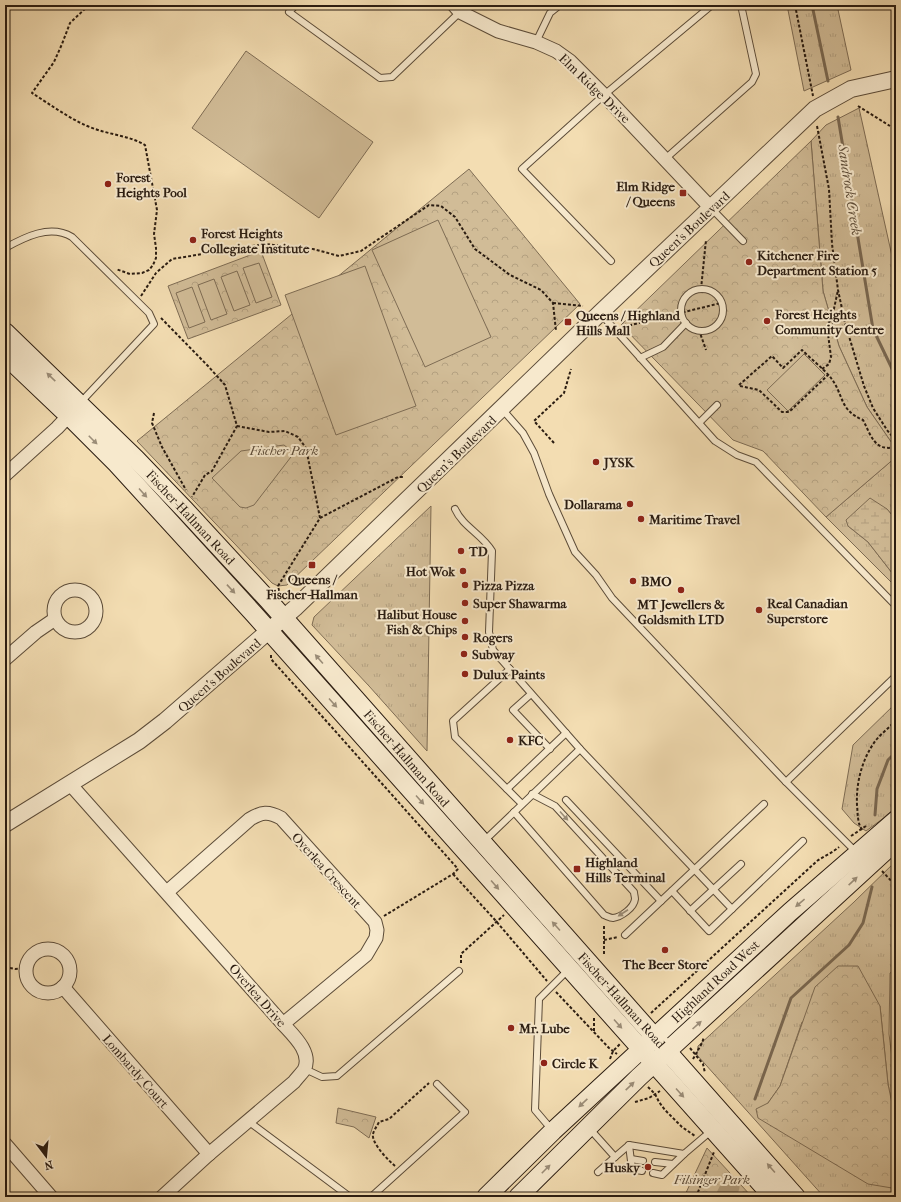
<svg xmlns="http://www.w3.org/2000/svg" width="901" height="1202" font-family="'IM FELL French Canon',serif">
<style>
.grass{fill:url(#grass-tufts);stroke:#7e6c54}
.forest{fill:url(#forest-crowns);stroke:#7e6c54}
.wetland{fill:url(#wetland-marsh);stroke:#7e6c54}
.pitch{fill:#d1bc97;stroke:#7e6c54}
.lines{fill:none;stroke-linecap:round;stroke-linejoin:round}
.stream{stroke:#7a6851;stroke-width:3}
.river{stroke:#af9b7b;stroke-width:19}
.service-casing{stroke:#5c4c39;stroke-width:8}
.minor-casing{stroke:#5c4c39;stroke-width:15}
.tertiary-casing{stroke:#5c4c39;stroke-width:18}
.secondary-casing{stroke:#2a1c11;stroke-width:20}
.path{stroke:#2a1c11;stroke-width:2;stroke-dasharray:3 2;stroke-linecap:butt}
.service{stroke:#f7e9cd;stroke-width:6}
.minor{stroke:#f7e9cd;stroke-width:13}
.tertiary{stroke:#f7e9cd;stroke-width:16}
.secondary{stroke:#f7e9cd;stroke-width:18}
.oneway{fill:#9b8d78}
.poi-dot{fill:#8f2418;stroke:#f7e9cd;stroke-width:1.5}
.labels{text-anchor:middle;stroke-width:4;stroke-linejoin:round;paint-order:stroke}
.street-label{font-size:13px;fill:#2a1c11;stroke:#f7e9cd}
.poi-label{font-size:13px;font-weight:bold;fill:#2a1c11;stroke:#f7e9cd;text-anchor:start}
.park-label{font-size:13px;font-style:italic;fill:#5c4c39;stroke:#f7e9cd}
.water-label{font-size:14px;font-style:italic;fill:#5f4f3b;stroke:#f7e9cd}
</style>
<defs>
<pattern id="grass-tufts" width="24" height="20" patternUnits="userSpaceOnUse"><rect width="24" height="20" fill="#d1bc97"/><path d="M3 7l-1-3M5 7V3M7 7l1-3M15 17l-1-3M17 17v-4M19 17l1-3" fill="none" stroke="#b4a181"/></pattern>
<pattern id="forest-crowns" width="20" height="18" patternUnits="userSpaceOnUse"><rect width="20" height="18" fill="#d1bc97"/><path d="M2 6a3 3 0 1 1 6 0M12 15a3 3 0 1 1 6 0" fill="none" stroke="#b4a181"/></pattern>
<pattern id="wetland-marsh" width="20" height="14" patternUnits="userSpaceOnUse"><rect width="20" height="14" fill="#d1bc97"/><path d="M1 5h8M5 5V1M11 12h8M15 12V8" fill="none" stroke="#b4a181"/></pattern>
</defs>
<rect width="100%" height="100%" fill="#f3ddb2"/>
<filter id="stains"><feTurbulence type="fractalNoise" baseFrequency=".005" numOctaves="4"/><feColorMatrix values="0 0 0 0 .2 0 0 0 0 .09 0 0 0 0 .02 0 0 0 .5 -.17"/></filter>
<radialGradient id="worn" r=".72"><stop offset=".6" stop-color="#630" stop-opacity="0"/><stop offset="1" stop-color="#630" stop-opacity=".3"/></radialGradient>
<g class="grass">
<polygon points="787,5 837,5 851,70 804,91"/>
<polygon points="859,108 896,274 896,449 867,407 839,346 823,291 811,141 826,125"/>
<polygon points="896,457 896,520 887,509 848,526 868,542 896,578 896,587 826,517"/>
<polygon points="431,506 427,751 369,686 312,625 314,617"/>
<polygon points="896,703 896,807 881,820 866,831 854,823 842,809 853,745"/>
<polygon points="896,861 896,866 892,870 896,875 896,970 890,973 889,1034 896,1090 896,1123 888,1084 880,1006 802,1022 780,1086 768,1103 891,1188 896,1178 896,1191 889,1197 824,1197 697,1055 698,1046 854,902"/>
</g>
<g class="forest">
<polygon points="811,141 823,291 839,346 867,407 896,449 896,457 826,517 763,451 733,440 621,325"/>
<polygon points="469,169 580,304 287,585 278,586 272,583 137,441"/>
<polygon points="261,251 281,305 188,339 168,286"/>
<polygon points="838,966 858,966 880,1006 888,1084 896,1123 896,1178 892,1188 868,1184 758,1118 756,1109 768,1103 780,1086 815,987"/>
<polygon points="338,1108 376,1117 369,1138 354,1127 336,1123"/>
<polygon points="707,1148 752,1197 684,1197"/>
</g>
<polygon class="wetland" points="870,498 887,509 896,520 896,578 868,542 848,526 846,520"/>
<g class="pitch">
<polygon points="246,51 373,142 319,218 192,128"/>
<polygon points="438,220 491,337 425,367 372,250"/>
<polygon points="259,263 272,297 256,303 243,268"/>
<polygon points="365,266 416,406 336,435 285,295"/>
<polygon points="237,271 250,305 234,311 221,277"/>
<polygon points="214,279 227,314 211,320 198,285"/>
<polygon points="192,287 205,322 189,328 176,293"/>
<polygon points="804,354 825,375 788,411 767,390"/>
<polygon points="284,445 294,453 254,505 246,508 240,507 212,478 241,451"/>
</g>
<g class="lines">
<g class="stream">
<polyline points="812,5 828,81"/>
<polyline points="838,117 873,329 896,377"/>
<polyline points="875,815 877,789 888,760 896,752"/>
<polyline points="755,1099 791,998 849,945 863,923 872,887"/>
</g>
<polyline class="river" points="725,1197 730,1187"/>
<g class="service-casing">
<g id="service">
<polyline points="296,5 289,12 380,78 392,77 460,12"/>
<polyline points="536,42 550,13 560,5"/>
<polyline points="665,159 752,82 756,74 741,5"/>
<polyline points="711,208 743,241"/>
<path d="M 5,248 C 25,237 50,224 72,237 L 149,313 L 154,324 L 80,403"/>
<polyline points="611,261 522,169 604,95 712,5"/>
<circle cx="702" cy="310" r="21"/>
<polyline points="600,313 715,441 737,455 756,462 896,606"/>
<polyline points="640,358 663,347 686,323"/>
<polyline points="502,409 523,433 534,453 549,494 575,552 596,575 612,598 786,782 856,852"/>
<polyline points="699,423 717,405"/>
<path d="M 455,509 C 463,527 482,534 492,551 L 489,632 L 493,650 L 580,749 L 732,909"/>
<polyline points="510,669 453,721 455,737 522,804"/>
<polyline points="531,694 513,710 550,749"/>
<polyline points="786,782 896,676"/>
<polyline points="507,789 566,733"/>
<polyline points="566,800 661,901"/>
<path d="M 514,812 L 604,915 C 607,916 610,918 613,918 C 621,917 634,908 635,899 C 635,897 634,894 634,892 L 555,806 L 532,794"/>
<polyline points="483,842 580,749"/>
<polyline points="672,891 709,931 803,841"/>
<polyline points="690,911 741,864"/>
<polyline points="625,935 764,804"/>
<polyline points="305,1069 322,1077 337,1076 459,971"/>
<polyline points="248,1121 350,1197"/>
<polyline points="589,1128 615,1157 629,1145 684,1154 711,1131"/>
<polyline points="552,1130 535,1110 539,999 568,970"/>
<polyline points="629,1145 632,1169 642,1171"/>
<polyline points="631,1159 643,1161"/>
<polyline points="655,1162 673,1164"/>
<polyline points="598,1172 615,1157"/>
<polyline points="653,1173 662,1175 684,1154"/>
<polyline points="371,1197 465,1112 437,1084"/>
</g>
</g>
<g class="minor-casing">
<g id="minor">
<polyline points="454,5 460,12 498,31 536,42 556,51 570,61 604,95 711,208"/>
<polyline points="5,475 57,428 75,409"/>
<circle cx="75" cy="611" r="21"/>
<polyline points="5,659 36,632 55,619"/>
<path d="M 70,784 L 283,1024 C 293,1035 313,1053 304,1070 C 301,1074 297,1078 294,1082 L 209,1154 L 162,1197"/>
<path d="M 167,892 L 250,819 C 262,812 268,811 281,818 L 375,922 L 377,930 L 376,938 L 366,955 L 283,1024"/>
<circle cx="48" cy="971" r="22"/>
<polyline points="63,987 209,1154"/>
<polyline points="5,1144 51,1197"/>
</g>
</g>
<g class="tertiary-casing">
<polyline id="tertiary" points="5,824 139,741 165,721 295,608 600,313 815,109 851,89 896,79"/>
</g>
<g class="secondary-casing">
<g id="secondary">
<polyline points="5,332 136,459 185,510 268,600 796,1197"/>
<polyline points="5,355 69,416 117,464 254,614 773,1197"/>
<polyline points="486,1197 553,1131 790,912 896,820"/>
<polyline points="518,1197 639,1077 896,841"/>
</g>
</g>
<g class="path">
<path d="M 89,5 L 70,23 L 62,44 L 54,62 L 32,93 C 51,105 74,122 95,129 C 112,135 130,136 145,145 L 157,210 L 154,234 L 156,248 L 156,258 L 153,265 L 149,270 L 142,273 L 130,274 L 116,269"/>
<polyline points="795,5 813,96"/>
<polyline points="858,106 890,126"/>
<polyline points="817,126 829,189 832,244 838,290 845,323 864,386 873,408 887,430 896,441"/>
<polyline points="701,289 706,240"/>
<polyline points="141,296 156,273 172,259 264,244 313,249 339,256 361,251 429,205 441,206 455,217 475,249 510,275 541,290 553,303 556,331"/>
<polyline points="553,303 583,306"/>
<polyline points="161,318 208,366 225,385 237,426 212,471 205,475 192,497"/>
<polyline points="621,321 627,326 721,303"/>
<polyline points="699,330 706,350"/>
<polyline points="822,369 829,364 831,357 828,334 828,324 832,318 838,290"/>
<path d="M 739,385 L 772,356 L 783,368 L 802,350 C 810,358 825,370 831,378 C 844,395 839,410 863,420 C 871,435 874,452 896,447"/>
<polyline points="740,386 759,390 782,412 789,412 828,375"/>
<polyline points="154,413 152,423 162,447 186,490"/>
<polyline points="237,426 269,432 285,431 298,437 306,448 320,518"/>
<polyline points="554,443 534,421 564,393 571,369"/>
<polyline points="279,591 278,586 320,518 398,477 403,477"/>
<polyline points="271,655 271,659 458,869"/>
<path d="M 862,830 C 857,822 858,814 857,805 C 856,782 862,759 876,740 C 882,733 890,727 896,720"/>
<polyline points="851,836 866,826"/>
<polyline points="882,871 896,886"/>
<polyline points="453,874 496,921 547,981"/>
<polyline points="384,916 453,874 459,868"/>
<polyline points="604,940 618,937"/>
<polyline points="604,954 604,924"/>
<polyline points="461,963 461,954 504,915"/>
<polyline points="5,967 15,969 26,968"/>
<polyline points="556,992 609,1048 617,1054"/>
<path d="M 651,1013 L 817,861 C 824,856 832,853 839,847"/>
<polyline points="594,1031 594,1017"/>
<polyline points="690,1048 703,1064 705,1073"/>
<polyline points="610,1059 613,1051 620,1044"/>
<polyline points="693,1059 702,1043 704,1037"/>
<polyline points="648,1087 655,1094 659,1102 665,1110 682,1127 695,1136"/>
<polyline points="635,1102 649,1098 660,1091"/>
<path d="M 395,1166 C 389,1161 371,1143 373,1134 C 374,1130 377,1126 379,1122 L 389,1119 L 429,1083"/>
<polyline points="653,1196 654,1197"/>
<polyline points="696,1197 714,1152"/>
</g>
<use href="#service" class="service"/>
<use href="#minor" class="minor"/>
<use href="#tertiary" class="tertiary"/>
<use href="#secondary" class="secondary"/>
</g>
<defs><path id="oneway-solid" d="M-6-.8H1V-3.2L6.5 0L1 3.2V.8H-6Z"/></defs>
<g class="oneway">
<use href="#oneway-solid" transform="translate(51 377) rotate(-136)"/>
<use href="#oneway-solid" transform="translate(93 440) rotate(45)"/>
<use href="#oneway-solid" transform="translate(143 493) rotate(48)"/>
<use href="#oneway-solid" transform="translate(231 589) rotate(47)"/>
<use href="#oneway-solid" transform="translate(319 659) rotate(-131)"/>
<use href="#oneway-solid" transform="translate(333 703) rotate(48)"/>
<use href="#oneway-solid" transform="translate(420 800) rotate(48)"/>
<use href="#oneway-solid" transform="translate(564 816) rotate(48)"/>
<use href="#oneway-solid" transform="translate(853 881) rotate(-43)"/>
<use href="#oneway-solid" transform="translate(495 885) rotate(49)"/>
<use href="#oneway-solid" transform="translate(800 903) rotate(140)"/>
<use href="#oneway-solid" transform="translate(623 913) rotate(147)"/>
<use href="#oneway-solid" transform="translate(556 926) rotate(-132)"/>
<use href="#oneway-solid" transform="translate(618 1024) rotate(48)"/>
<use href="#oneway-solid" transform="translate(697 1025) rotate(-42)"/>
<use href="#oneway-solid" transform="translate(630 1086) rotate(-44)"/>
<use href="#oneway-solid" transform="translate(680 1093) rotate(48)"/>
<use href="#oneway-solid" transform="translate(583 1103) rotate(137)"/>
<use href="#oneway-solid" transform="translate(771 1168) rotate(-131)"/>
<use href="#oneway-solid" transform="translate(546 1169) rotate(-45)"/>
</g>
<g class="poi-dot">
<circle cx="108" cy="184" r="4"/>
<rect x="679" y="189" width="8" height="8" rx="2"/>
<circle cx="193" cy="240" r="4"/>
<circle cx="749" cy="262" r="4"/>
<circle cx="767" cy="321" r="4"/>
<rect x="564" y="318" width="8" height="8" rx="2"/>
<circle cx="596" cy="462" r="4"/>
<circle cx="630" cy="504" r="4"/>
<circle cx="641" cy="519" r="4"/>
<circle cx="461" cy="551" r="4"/>
<rect x="308" y="561" width="8" height="8" rx="2"/>
<circle cx="463" cy="571" r="4"/>
<circle cx="633" cy="581" r="4"/>
<circle cx="465" cy="585" r="4"/>
<circle cx="681" cy="590" r="4"/>
<circle cx="465" cy="603" r="4"/>
<circle cx="759" cy="610" r="4"/>
<circle cx="465" cy="621" r="4"/>
<circle cx="465" cy="637" r="4"/>
<circle cx="464" cy="654" r="4"/>
<circle cx="465" cy="674" r="4"/>
<circle cx="510" cy="740" r="4"/>
<rect x="573" y="865" width="8" height="8" rx="2"/>
<circle cx="665" cy="950" r="4"/>
<circle cx="511" cy="1028" r="4"/>
<circle cx="544" cy="1063" r="4"/>
<circle cx="648" cy="1167" r="4"/>
</g>
<g class="labels">
<g class="street-label">
<text transform="translate(595 88) rotate(44)" y="5">Elm Ridge Drive</text>
<text transform="translate(689 229) rotate(-43)" y="5">Queen's Boulevard</text>
<text transform="translate(456 454) rotate(-44)" y="5">Queen's Boulevard</text>
<text transform="translate(191 517) rotate(47)" y="5">Fischer-Hallman Road</text>
<text transform="translate(219 675) rotate(-41)" y="5">Queen's Boulevard</text>
<text transform="translate(407 758) rotate(49)" y="5">Fischer-Hallman Road</text>
<text transform="translate(327 870) rotate(48)" y="5">Overlea Crescent</text>
<text transform="translate(715 981) rotate(-43)" y="5">Highland Road West</text>
<text transform="translate(258 995) rotate(49)" y="5">Overlea Drive</text>
<text transform="translate(622 1000) rotate(48)" y="5">Fischer-Hallman Road</text>
<text transform="translate(136 1071) rotate(49)" y="5">Lombardy Court</text>
</g>
<g class="poi-label">
<text x="116" y="182">Forest<tspan x="116" dy="15">Heights Pool</tspan></text>
<text x="675" y="191" text-anchor="end">Elm Ridge<tspan x="675" dy="15">/ Queens</tspan></text>
<text x="201" y="238">Forest Heights<tspan x="201" dy="15">Collegiate Institute</tspan></text>
<text x="757" y="260">Kitchener Fire<tspan x="757" dy="15">Department Station 5</tspan></text>
<text x="775" y="319">Forest Heights<tspan x="775" dy="15">Community Centre</tspan></text>
<text x="576" y="320">Queens / Highland<tspan x="576" dy="15">Hills Mall</tspan></text>
<text x="604" y="467">JYSK</text>
<text x="622" y="509" text-anchor="end">Dollarama</text>
<text x="649" y="524">Maritime Travel</text>
<text x="469" y="556">TD</text>
<text x="455" y="576" text-anchor="end">Hot Wok</text>
<text x="312" y="584" text-anchor="middle">Queens /<tspan x="312" dy="15">Fischer-Hallman</tspan></text>
<text x="641" y="586">BMO</text>
<text x="473" y="590">Pizza Pizza</text>
<text x="473" y="608">Super Shawarma</text>
<text x="767" y="608">Real Canadian<tspan x="767" dy="15">Superstore</tspan></text>
<text x="681" y="609" text-anchor="middle">MT Jewellers &amp;<tspan x="681" dy="15">Goldsmith LTD</tspan></text>
<text x="457" y="619" text-anchor="end">Halibut House<tspan x="457" dy="15">Fish &amp; Chips</tspan></text>
<text x="473" y="642">Rogers</text>
<text x="472" y="659">Subway</text>
<text x="473" y="679">Dulux Paints</text>
<text x="518" y="745">KFC</text>
<text x="585" y="867">Highland<tspan x="585" dy="15">Hills Terminal</tspan></text>
<text x="665" y="969" text-anchor="middle">The Beer Store</text>
<text x="519" y="1033">Mr. Lube</text>
<text x="552" y="1068">Circle K</text>
<text x="640" y="1172" text-anchor="end">Husky</text>
</g>
<g class="park-label">
<text x="284" y="455">Fischer Park</text>
<text x="712" y="1184">Filsinger Park</text>
</g>
<g class="water-label">
<text transform="translate(850 190) rotate(81)" y="5">Sandrock Creek</text>
</g>
</g>
<rect width="901" height="1202" fill="none" stroke="#f3ddb2" stroke-width="20"/>
<rect x="6" y="6" width="889" height="1190" fill="none" stroke="#2a1c11" stroke-width="2"/>
<rect x="10" y="10" width="881" height="1182" fill="none" stroke="#2a1c11"/>
<g transform="translate(46 1156) rotate(164)" stroke="#f7e9cd" stroke-width="3" paint-order="stroke">
<path d="M0-3L7 15L0 10L-7 15Z" fill="#2a1c11"/>
<text y="-6" font-size="11" font-weight="bold" text-anchor="middle" fill="#2a1c11">N</text>
</g>
<rect width="100%" height="100%" filter="url(#stains)"/>
<rect width="100%" height="100%" fill="url(#worn)"/>
</svg>
